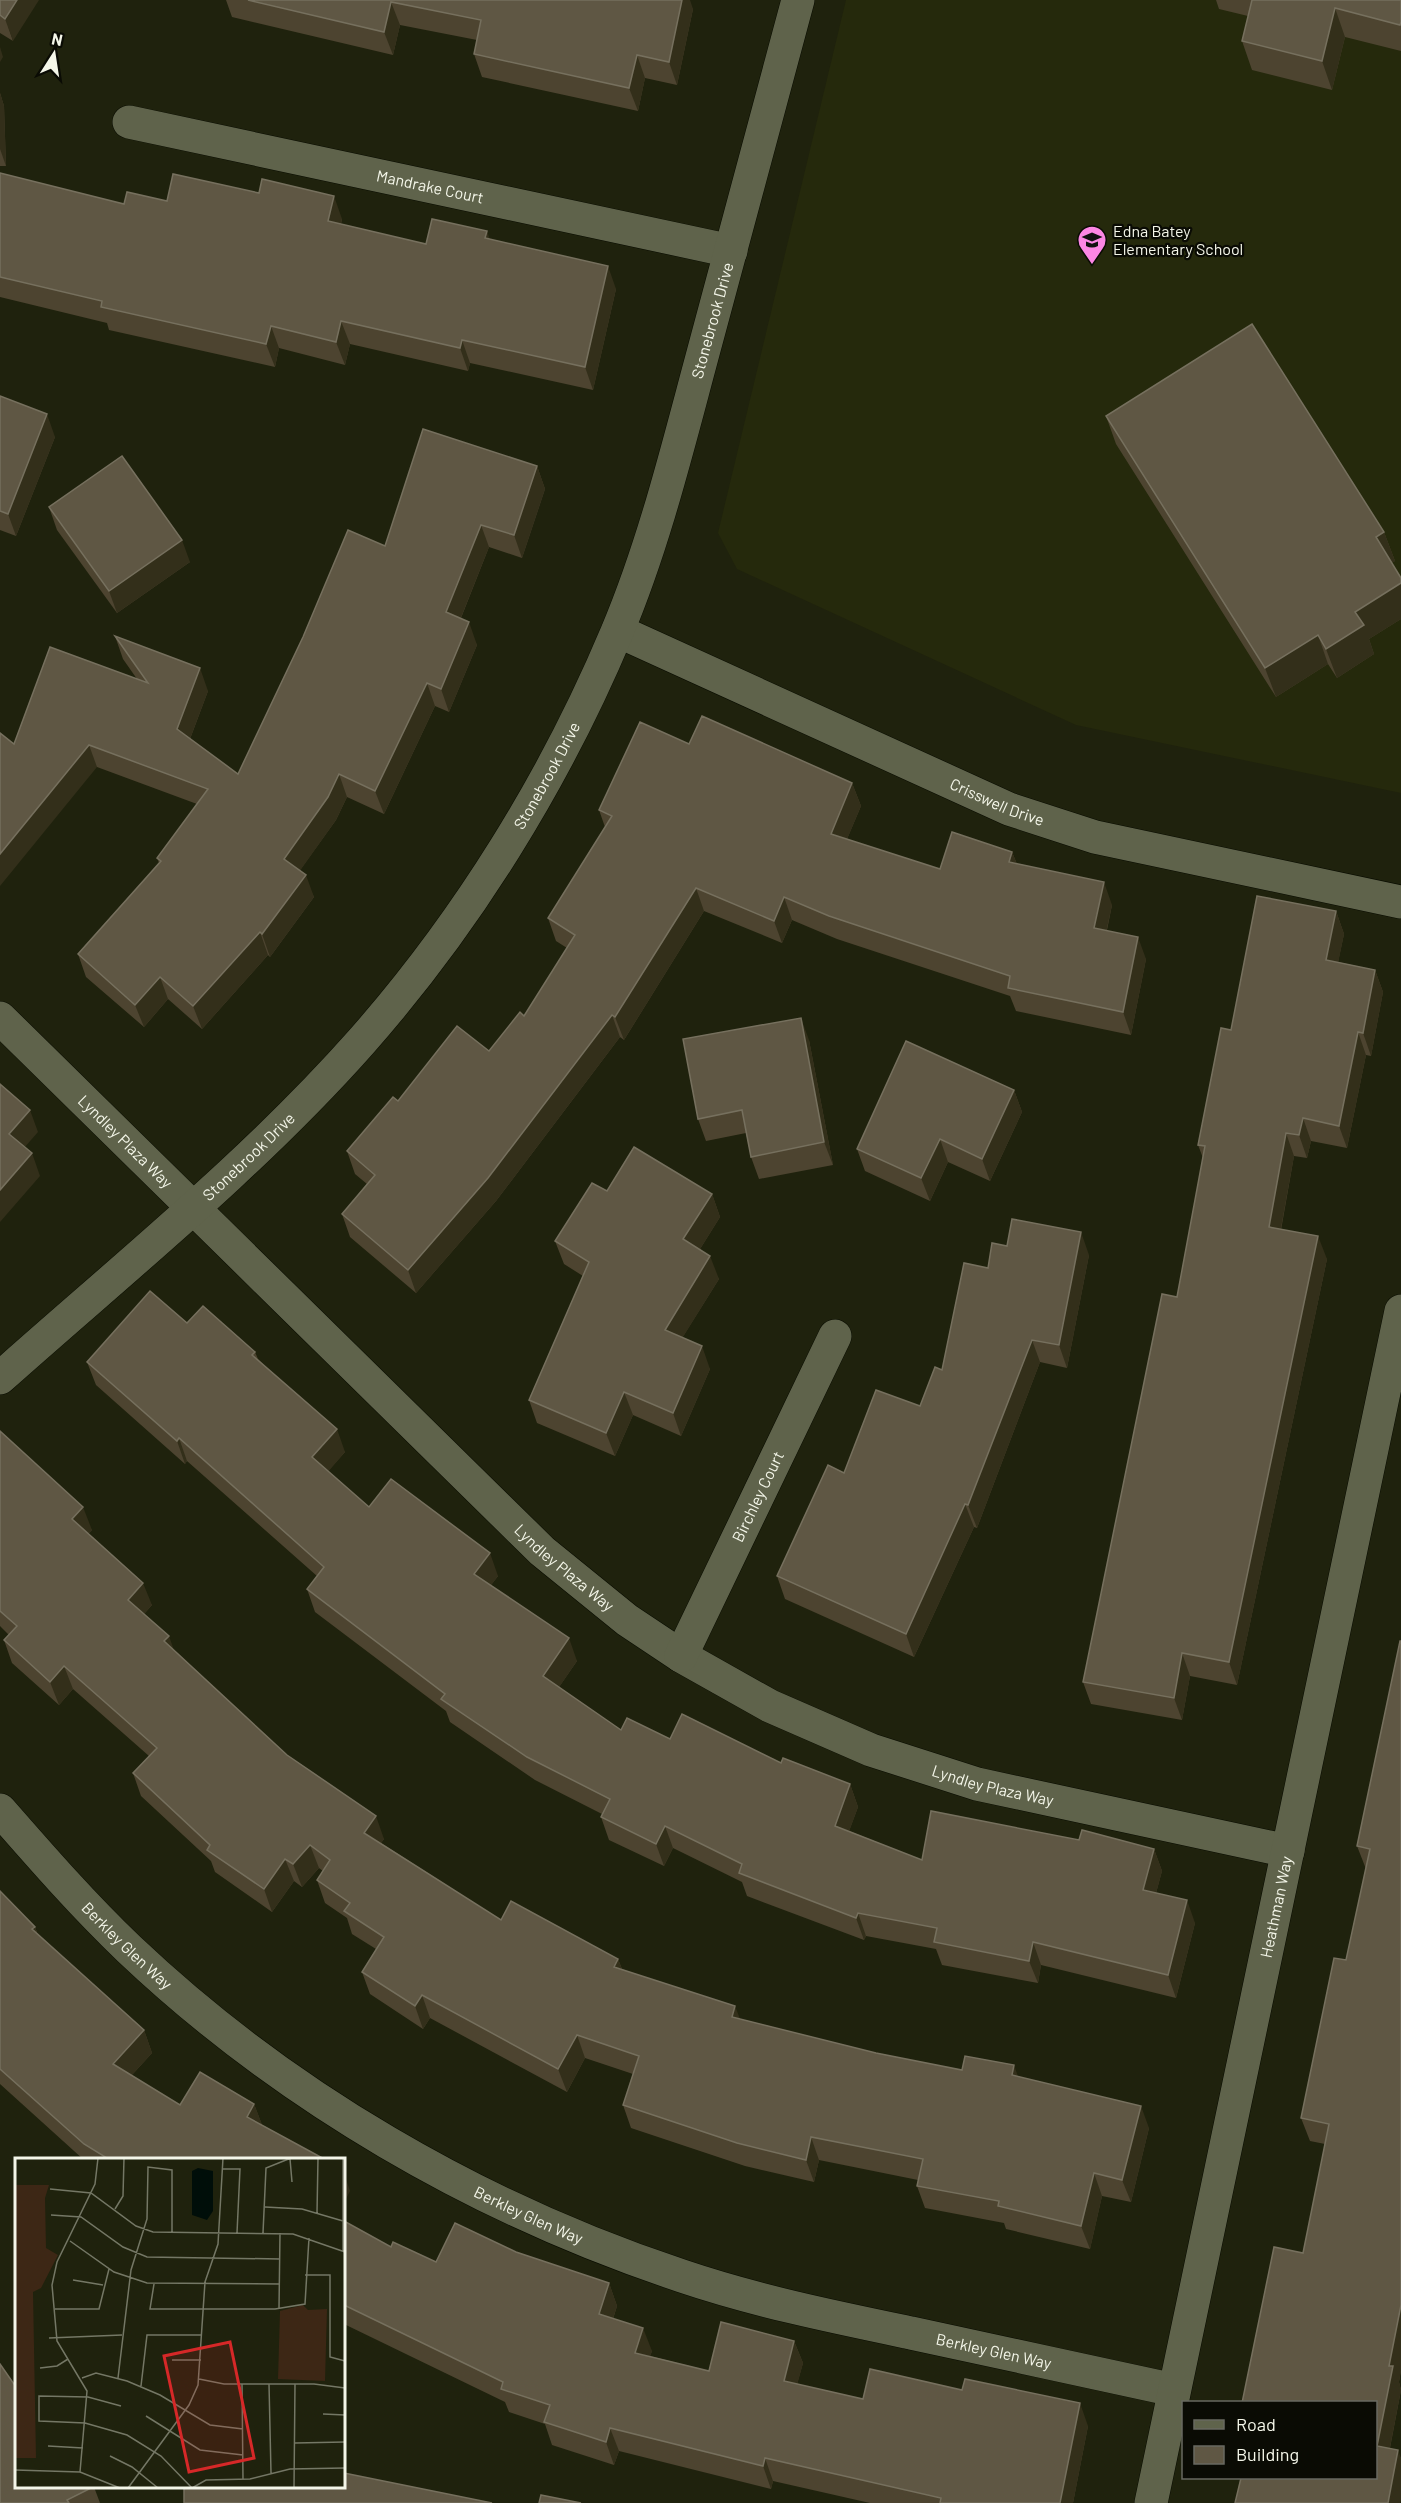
<svg xmlns="http://www.w3.org/2000/svg" width="1401" height="2503" font-family="Barlow,sans-serif">
<style>
.built{fill:#25290c}
.lines{fill:none;stroke-linecap:round;stroke-linejoin:round}
.minor-casing{stroke:#090c00;stroke-width:34}
.minor{stroke:#5f634b;stroke-width:33}
.wall{fill:#4d4430}
.shaded-wall{fill:#332f1a}
.building{fill:#5f5744;stroke:#76705e;stroke-width:1.5}
.labels{text-anchor:middle;stroke-width:4.5;stroke-linejoin:round;paint-order:stroke}
.street-label{font-size:16px;fill:#f4f6e9;stroke:#0a0b04}
.poi-label{font-size:16px;fill:#f4f6e9;stroke:#0a0b04;text-anchor:start}
.inset-road{fill:none;stroke:#747765;stroke-width:1.5}
.view{fill:#d62828;fill-opacity:0.15;stroke:#d62828;stroke-width:3}
.inset-edge{fill:none;stroke:#f4f6e9;stroke-width:3}
</style>
<rect width="100%" height="100%" fill="#1f220d"/>
<polygon class="built" points="846,0 1401,0 1401,793 1076,725 737,569 718,533"/>
<g class="lines">
<g class="minor-casing">
<g id="minor">
<path id="s1" d="M 129,122 L 731,251"/>
<path id="s2" d="M 618,631 L 1009,809 L 1095,837 L 1401,902"/>
<path id="s3" d="M 0,1018 L 542,1551 L 627,1620 L 681,1656 L 770,1706 L 871,1750 L 977,1784 L 1288,1851"/>
<path id="s4" d="M 0,1378 C 121,1270 253,1164 361,1042 C 467,922 555,780 617,632 C 654,544 677,450 702,357 C 735,238 767,119 798,0"/>
<path id="s5" d="M 681,1656 L 835,1336"/>
<path id="s6" d="M 0,1810 C 42,1858 83,1905 129,1949 C 284,2096 479,2209 682,2276 C 756,2301 834,2317 911,2333 C 999,2352 1086,2371 1174,2390"/>
<path id="s7" d="M 1151,2503 L 1401,1311"/>
</g>
</g>
<use href="#minor" class="minor"/>
</g>
<g class="wall">
<polygon points="0,0 13,41 0,33"/>
<polygon points="226,0 682,0 693,9 677,85 645,78 638,111 482,77 474,54 477,40 400,25 393,55 232,17"/>
<polygon points="1216,0 1401,0 1401,51 1345,37 1332,90 1252,70 1242,41 1248,16 1219,9"/>
<polygon points="0,93 4,106 6,166 0,166"/>
<polygon points="0,173 124,204 167,201 342,219 341,224 426,244 490,239 616,289 593,390 470,363 468,371 350,344 345,365 279,348 275,367 109,330 107,323 0,297"/>
<polygon points="0,396 55,437 16,536 0,530"/>
<polygon points="1106,416 1384,532 1395,561 1391,563 1401,578 1401,619 1369,639 1374,654 1337,678 1328,664 1276,697 1116,444"/>
<polygon points="537,466 545,489 522,558 489,547 461,618 477,645 449,712 435,706 384,814 347,797 336,820 300,870 314,897 270,957 268,955 202,1029 168,999 144,1027 86,977 78,954 159,863 157,858 197,804 97,767 14,744 137,679 123,659 115,636 208,691 190,739 238,774 385,546"/>
<polygon points="49,507 190,562 117,613 57,530"/>
<polygon points="689,744 852,783 861,806 847,839 940,869 1012,852 1017,864 1112,905 1107,930 1146,959 1131,1035 1016,1011 1010,996 837,939 792,920 782,943 704,911 624,1040 620,1037 496,1201 416,1293 350,1237 342,1214 367,1184 355,1174 347,1151 398,1101 489,1051 524,1016 567,948 556,941 548,918 605,827 599,810"/>
<polygon points="1336,911 1344,934 1338,962 1375,970 1383,992 1371,1056 1366,1055 1347,1148 1311,1141 1307,1158 1294,1156 1281,1230 1327,1259 1237,1685 1190,1676 1182,1720 1091,1704 1083,1682 1177,1297 1203,1158 1198,1145 1231,1030"/>
<polygon points="809,1040 833,1165 759,1179 751,1157 746,1133 706,1141 698,1119"/>
<polygon points="1014,1090 1022,1112 990,1181 948,1162 930,1201 865,1171 857,1149"/>
<polygon points="607,1191 712,1194 720,1217 700,1249 719,1279 682,1338 710,1369 681,1436 633,1415 615,1456 537,1423 529,1400 583,1276 564,1264 555,1241"/>
<polygon points="1089,1255 1067,1368 1040,1362 977,1528 974,1527 914,1657 785,1599 777,1576 844,1473 920,1406 942,1370 988,1268"/>
<polygon points="187,1323 255,1352 258,1359 345,1452 328,1471 369,1507 498,1576 491,1585 577,1661 559,1687 621,1730 670,1739 781,1763 850,1784 858,1807 849,1831 922,1860 1079,1840 1154,1849 1162,1871 1156,1893 1195,1923 1176,1998 1041,1965 1038,1983 942,1965 936,1949 866,1936 864,1940 747,1896 742,1882 673,1848 664,1866 609,1840 601,1817 602,1814 535,1780 450,1722 446,1711 315,1612 307,1589 317,1576 187,1461 185,1464 96,1385 87,1362"/>
<polygon points="0,1431 92,1530 88,1534 152,1605 144,1614 173,1649 287,1755 384,1839 381,1843 501,1920 618,1959 622,1969 740,2019 876,2053 962,2070 1018,2076 1149,2128 1131,2202 1102,2196 1090,2249 1006,2229 1004,2223 925,2208 917,2186 918,2180 819,2160 814,2182 745,2166 631,2128 623,2105 633,2074 585,2058 567,2092 430,2018 423,2029 370,1994 362,1972 376,1949 352,1934 347,1918 325,1903 317,1880 323,1871 319,1868 302,1887 294,1881 272,1912 215,1872 211,1861 141,1796 133,1773 149,1756 73,1689 59,1705 12,1663 4,1640 9,1635 0,1626"/>
<polygon points="1401,1641 1401,2370 1399,2382 1401,2390 1390,2448 1401,2458 1400,2503 1303,2253 1325,2144 1310,2141 1301,2118 1346,1960 1366,1869 1357,1846"/>
<polygon points="0,1891 35,1927 38,1935 144,2030 152,2053 131,2076 180,2105 254,2104 262,2125 326,2160 84,2160 0,2084"/>
<polygon points="344,2221 391,2247 436,2262 516,2252 609,2283 617,2306 613,2319 652,2351 650,2356 709,2371 794,2341 803,2363 797,2384 863,2399 1088,2426 1073,2503 870,2503 773,2481 771,2489 619,2451 614,2465 552,2445 545,2424 509,2412 505,2402 344,2324"/>
<polygon points="16,2387 94,2487 100,2503 0,2503"/>
</g>
<g class="shaded-wall">
<polygon points="17,0 39,0 13,41 5,19"/>
<polygon points="682,0 690,0 693,9 677,85 669,62"/>
<polygon points="391,2 400,25 393,55 384,32"/>
<polygon points="1335,8 1345,37 1332,90 1322,61"/>
<polygon points="0,47 3,57 0,62"/>
<polygon points="637,55 645,78 638,111 629,88"/>
<polygon points="0,93 4,106 6,166 0,149"/>
<polygon points="334,196 342,219 336,244 328,221"/>
<polygon points="487,231 495,254 485,238"/>
<polygon points="608,266 616,289 593,390 585,367"/>
<polygon points="341,321 350,344 345,365 336,342"/>
<polygon points="271,326 279,348 275,367 266,344"/>
<polygon points="462,340 470,363 468,371 460,348"/>
<polygon points="47,414 55,437 16,536 8,514"/>
<polygon points="537,466 545,489 522,558 514,535"/>
<polygon points="481,525 489,547 454,635 446,612"/>
<polygon points="1384,532 1395,561 1386,566 1376,537"/>
<polygon points="182,540 190,562 117,613 109,591"/>
<polygon points="1401,583 1401,619 1369,639 1374,654 1337,678 1326,649 1355,612"/>
<polygon points="469,622 477,645 449,712 441,689"/>
<polygon points="1318,635 1328,664 1276,697 1265,668"/>
<polygon points="200,668 208,691 185,752 177,729"/>
<polygon points="427,683 435,706 384,814 375,791"/>
<polygon points="89,745 97,767 0,886 0,854"/>
<polygon points="339,774 347,797 336,820 292,882 284,859"/>
<polygon points="852,783 861,806 840,856 831,834"/>
<polygon points="1012,852 1021,874 1009,862"/>
<polygon points="306,875 314,897 270,957 262,934"/>
<polygon points="1104,882 1112,905 1102,951 1094,928"/>
<polygon points="696,888 704,911 624,1040 615,1017"/>
<polygon points="784,897 792,920 782,943 774,921"/>
<polygon points="1336,911 1344,934 1334,983 1326,960"/>
<polygon points="260,932 268,955 202,1029 193,1006"/>
<polygon points="1138,937 1146,959 1131,1035 1123,1012"/>
<polygon points="1375,970 1383,992 1371,1056 1363,1033"/>
<polygon points="160,977 168,999 144,1027 135,1005"/>
<polygon points="612,1015 620,1037 496,1201 416,1293 408,1270"/>
<polygon points="801,1018 809,1040 833,1165 824,1142"/>
<polygon points="1358,1032 1366,1055 1347,1148 1339,1126"/>
<polygon points="1014,1090 1022,1112 990,1181 982,1159"/>
<polygon points="30,1110 38,1132 17,1156 9,1134"/>
<polygon points="1303,1118 1311,1141 1307,1158 1299,1135"/>
<polygon points="1286,1133 1294,1156 1277,1250 1269,1227"/>
<polygon points="940,1139 948,1162 930,1201 921,1178"/>
<polygon points="32,1153 40,1176 0,1222 0,1190"/>
<polygon points="712,1194 720,1217 692,1262 683,1239"/>
<polygon points="1081,1232 1089,1255 1067,1368 1059,1345"/>
<polygon points="1318,1236 1327,1259 1237,1685 1229,1662"/>
<polygon points="710,1256 719,1279 673,1353 665,1330"/>
<polygon points="1032,1340 1040,1362 977,1528 968,1505"/>
<polygon points="702,1346 710,1369 681,1436 673,1413"/>
<polygon points="624,1392 633,1415 615,1456 606,1433"/>
<polygon points="337,1429 345,1452 321,1480 312,1457"/>
<polygon points="179,1438 187,1461 185,1464 177,1441"/>
<polygon points="965,1504 974,1527 914,1657 906,1634"/>
<polygon points="83,1507 92,1530 80,1542 72,1519"/>
<polygon points="490,1553 498,1576 482,1597 474,1574"/>
<polygon points="143,1583 152,1605 136,1623 128,1600"/>
<polygon points="169,1636 177,1659 164,1641"/>
<polygon points="569,1638 577,1661 551,1699 543,1676"/>
<polygon points="1182,1653 1190,1676 1182,1720 1174,1698"/>
<polygon points="64,1666 73,1689 59,1705 50,1682"/>
<polygon points="850,1784 858,1807 843,1848 835,1826"/>
<polygon points="376,1816 384,1839 372,1855 364,1833"/>
<polygon points="665,1826 673,1848 664,1866 656,1844"/>
<polygon points="310,1845 319,1868 302,1887 293,1864"/>
<polygon points="1154,1849 1162,1871 1151,1912 1143,1890"/>
<polygon points="285,1859 294,1881 272,1912 264,1889"/>
<polygon points="1187,1900 1195,1923 1176,1998 1168,1975"/>
<polygon points="858,1913 866,1936 864,1940 856,1918"/>
<polygon points="35,1927 43,1949 32,1929"/>
<polygon points="1033,1942 1041,1965 1038,1983 1029,1961"/>
<polygon points="618,1959 627,1982 614,1967"/>
<polygon points="422,1995 430,2018 423,2029 415,2006"/>
<polygon points="735,2006 744,2029 732,2017"/>
<polygon points="144,2030 152,2053 121,2087 113,2064"/>
<polygon points="577,2035 585,2058 567,2092 558,2069"/>
<polygon points="1014,2065 1022,2088 1012,2075"/>
<polygon points="254,2104 263,2127 247,2117"/>
<polygon points="1141,2106 1149,2128 1131,2202 1122,2180"/>
<polygon points="811,2137 819,2160 814,2182 806,2160"/>
<polygon points="344,2173 350,2191 344,2203"/>
<polygon points="1094,2173 1102,2196 1090,2249 1081,2226"/>
<polygon points="609,2283 617,2306 607,2337 599,2314"/>
<polygon points="1401,2305 1401,2370 1399,2382 1401,2390 1386,2468 1377,2446 1389,2366"/>
<polygon points="643,2328 652,2351 644,2375 635,2353"/>
<polygon points="794,2341 803,2363 792,2404 784,2381"/>
<polygon points="1080,2403 1088,2426 1073,2503 1060,2503"/>
<polygon points="610,2428 619,2451 614,2465 606,2442"/>
<polygon points="1398,2450 1401,2458 1401,2500 1400,2503 1388,2503"/>
<polygon points="765,2458 773,2481 771,2489 763,2466"/>
</g>
<g class="building">
<polygon points="0,0 17,0 5,19 0,15"/>
<polygon points="248,0 682,0 669,62 637,55 629,88 474,54 481,20 391,2 384,32"/>
<polygon points="1252,0 1401,0 1401,22 1400,25 1335,8 1322,61 1242,41"/>
<polygon points="0,173 124,204 127,192 167,201 173,174 259,193 262,179 334,196 328,221 426,244 432,219 487,231 485,238 608,266 585,367 462,340 460,348 341,321 336,342 271,326 266,344 101,307 102,301 0,277"/>
<polygon points="1252,324 1384,532 1376,537 1401,578 1401,583 1355,612 1364,625 1326,649 1318,635 1265,668 1106,416"/>
<polygon points="0,396 47,414 8,514 0,511"/>
<polygon points="423,429 537,466 514,535 481,525 446,612 469,622 441,689 427,683 375,791 339,774 328,797 284,859 306,875 262,934 260,932 193,1006 160,977 135,1005 78,954 161,861 157,858 208,789 89,745 0,854 0,733 14,744 50,647 148,683 115,636 200,668 177,729 238,774 303,637 348,530 385,546"/>
<polygon points="122,456 182,540 109,591 49,507"/>
<polygon points="702,716 852,783 831,834 940,869 952,832 1012,852 1009,862 1104,882 1094,928 1138,937 1123,1012 1008,988 1010,976 829,916 784,897 774,921 696,888 615,1017 612,1015 488,1178 408,1270 342,1214 375,1175 347,1151 393,1097 398,1101 457,1026 489,1051 520,1012 524,1016 575,935 548,918 612,816 599,810 640,722 689,744"/>
<polygon points="1257,896 1336,911 1326,960 1375,970 1363,1033 1358,1032 1339,1126 1303,1118 1299,1135 1286,1133 1269,1227 1318,1236 1229,1662 1182,1653 1174,1698 1083,1682 1162,1294 1177,1297 1205,1146 1198,1145 1221,1028 1231,1030"/>
<polygon points="801,1018 824,1142 751,1157 742,1110 698,1119 683,1039"/>
<polygon points="906,1041 1014,1090 982,1159 940,1139 921,1178 857,1149"/>
<polygon points="0,1084 30,1110 9,1134 32,1153 0,1190"/>
<polygon points="634,1147 712,1194 683,1239 710,1256 665,1330 702,1346 673,1413 624,1392 606,1433 529,1400 589,1262 555,1241 592,1183 607,1191"/>
<polygon points="1012,1219 1081,1232 1059,1345 1032,1340 968,1505 965,1504 906,1634 777,1576 828,1465 844,1473 876,1390 920,1406 935,1367 942,1370 964,1263 988,1268 992,1243 1007,1246"/>
<polygon points="150,1291 187,1323 203,1306 255,1352 252,1355 337,1429 312,1457 369,1507 391,1479 490,1553 474,1574 569,1638 543,1676 621,1730 627,1718 670,1739 682,1714 781,1763 783,1758 850,1784 835,1826 922,1860 931,1811 1079,1840 1082,1830 1154,1849 1143,1890 1187,1900 1168,1975 1033,1942 1029,1961 934,1942 937,1928 858,1913 856,1918 739,1873 742,1864 665,1826 656,1844 601,1817 610,1799 527,1757 441,1699 445,1694 307,1589 324,1567 179,1438 177,1441 87,1362"/>
<polygon points="0,1431 83,1507 72,1519 143,1583 128,1600 169,1636 164,1641 287,1755 376,1816 364,1833 501,1920 511,1901 618,1959 614,1967 735,2006 732,2017 876,2053 962,2070 965,2056 1014,2065 1012,2075 1141,2106 1122,2180 1094,2173 1081,2226 998,2206 999,2201 917,2186 923,2159 811,2137 806,2160 737,2143 623,2105 639,2056 577,2035 558,2069 422,1995 415,2006 362,1972 384,1937 344,1911 350,1903 317,1880 330,1860 310,1845 293,1864 285,1859 264,1889 207,1850 210,1845 133,1773 157,1748 64,1666 50,1682 4,1640 17,1626 0,1611"/>
<polygon points="1400,1641 1401,1641 1401,2305 1389,2366 1393,2366 1377,2446 1398,2450 1388,2503 1235,2503 1241,2478 1376,2478 1376,2403 1242,2403 1274,2247 1303,2253 1329,2124 1301,2118 1334,1958 1346,1960 1370,1849 1357,1846"/>
<polygon points="0,1891 35,1927 32,1929 144,2030 113,2064 180,2105 200,2072 254,2104 247,2117 326,2160 110,2160 84,2144 0,2069"/>
<polygon points="344,2221 391,2247 393,2242 436,2262 455,2223 516,2252 609,2283 599,2314 643,2328 635,2353 709,2371 721,2322 794,2341 784,2381 863,2399 870,2369 962,2390 965,2379 1080,2403 1060,2503 940,2503 941,2498 765,2458 763,2466 610,2428 606,2442 544,2422 550,2405 501,2389 503,2382 344,2305"/>
<polygon points="0,2364 16,2387 16,2487 93,2487 67,2500 69,2503 0,2503"/>
<polygon points="344,2473 492,2503 184,2503 184,2487 344,2487"/>
<polygon points="541,2495 581,2503 539,2503"/>
</g>
<defs>
<g id="school-pin" transform="scale(1.5)"><path d="M0 17L-7.5 6A9.5 9.5 0 1 1 7.5 6Z" fill="#fc86e4" stroke="#0a0b04"/><path d="M0-5L7-2L0 1L-7-2ZM-4 1L0 2.5L4 1V4Q0 6-4 4Z" fill="#111"/></g>
</defs>
<g fill-rule="evenodd">
<use href="#school-pin" x="1092" y="240"/>
</g>
<g class="labels">
<g class="street-label">
<text dy="6" stroke="none"><textPath href="#s1" startOffset="308">Mandrake Court</textPath></text>
<text dy="6" stroke="none"><textPath href="#s4" startOffset="1305">Stonebrook Drive</textPath></text>
<text dy="6" stroke="none"><textPath href="#s4" startOffset="819">Stonebrook Drive</textPath></text>
<text dy="6" stroke="none"><textPath href="#s2" startOffset="416">Crisswell Drive</textPath></text>
<text dy="6" stroke="none"><textPath href="#s3" startOffset="176">Lyndley Plaza Way</textPath></text>
<text dy="6" stroke="none"><textPath href="#s4" startOffset="333">Stonebrook Drive</textPath></text>
<text dy="6" stroke="none"><textPath href="#s5" startOffset="177">Birchley Court</textPath></text>
<text dy="6" stroke="none"><textPath href="#s3" startOffset="788">Lyndley Plaza Way</textPath></text>
<text dy="6" stroke="none"><textPath href="#s3" startOffset="1274">Lyndley Plaza Way</textPath></text>
<text dy="6" stroke="none"><textPath href="#s7" startOffset="609">Heathman Way</textPath></text>
<text dy="6" stroke="none"><textPath href="#s6" startOffset="186">Berkley Glen Way</textPath></text>
<text dy="6" stroke="none"><textPath href="#s6" startOffset="672">Berkley Glen Way</textPath></text>
<text dy="6" stroke="none"><textPath href="#s6" startOffset="1158">Berkley Glen Way</textPath></text>
</g>
<g class="poi-label">
<text x="1113" y="237">Edna Batey<tspan x="1113" dy="18">Elementary School</tspan></text>
</g>
</g>
<g transform="translate(15 2158)">
<rect width="330" height="330" fill="#1f220d"/>
<path d="M 0,27 L 34,27 L 30,40 L 31,90 L 43,97 L 26,130 L 18,134 L 21,300 L 0,300 ZM 288,147 L 293,152 L 312,151 L 310,223 L 263,221 L 265,153 Z" fill="#3d2715"/>
<path d="M 183,10 L 198,13 L 198,53 L 192,62 L 177,57 L 177,13 Z" fill="#000e09"/>
<path class="inset-road" d="M 328,0 L 328,94M 275,1 L 277,24M 208,11 L 225,11 L 222,75M 35,31 L 76,35 L 121,68 L 138,74 L 278,76 L 330,94M 250,49 L 287,51 L 328,63M 100,51 L 108,38 L 109,0M 302,55 L 303,0M 36,57 L 66,59 L 108,89 L 132,99 L 265,101M 248,75 L 251,10 L 276,0M 55,83 L 99,114 L 132,125 L 265,126M 290,117 L 315,117 L 315,199 L 330,203M 58,122 L 88,127M 139,126 L 135,151 L 260,151 L 290,146 L 294,80M 40,151 L 84,151 L 94,111M 264,151 L 265,75M 34,180 L 107,177M 157,202 L 186,202M 25,210 L 42,208 L 53,201M 67,220 L 81,215 L 112,223 L 145,237 L 195,267 L 228,271M 103,220 L 116,112 L 132,61 L 133,9 L 157,12 L 157,75M 184,221 L 209,226 L 299,226 L 330,230M 227,226 L 228,322M 254,226 L 256,315M 126,228 L 132,177 L 187,177M 106,248 L 73,239 L 24,238 L 24,263 L 70,265 L 112,277 L 146,298 L 177,330M 308,256 L 330,257M 131,258 L 185,292 L 228,297M 280,285 L 330,284M 33,288 L 68,290M 95,298 L 117,309 L 143,330M 0,312 L 65,314 L 105,330M 65,314 L 72,233 L 42,183 L 37,127 L 42,104 L 80,26 L 83,0M 113,330 L 174,247 L 183,227 L 190,124 L 203,86 L 208,0M 177,330 L 191,322 L 235,321 L 275,311 L 330,310M 279,330 L 280,226"/>
<path class="view" d="M 215,184 L 239,300 L 174,314 L 149,198 Z"/>
<rect width="330" height="330" class="inset-edge"/>
</g>
<rect x="1182" y="2401" width="195" height="78" fill="#0a0b04" stroke="#686960" stroke-width="1.5"/>
<rect x="1194" y="2420" width="30" height="9" fill="#5f634b" stroke="#686960" stroke-width="1.5"/>
<text x="1236" y="2431" font-size="18" fill="#f4f6e9">Road</text>
<rect x="1194" y="2446" width="30" height="18" fill="#5f5744" stroke="#686960" stroke-width="1.5"/>
<text x="1236" y="2461" font-size="18" fill="#f4f6e9">Building</text>
<g transform="translate(54 54) rotate(12)" stroke="#0a0b04" stroke-width="4.5" paint-order="stroke">
<path d="M0-4.5L10 22L0 15L-10 22Z" fill="#f4f6e9"/>
<text y="-9" font-size="16" font-weight="bold" text-anchor="middle" fill="#f4f6e9">N</text>
</g>
</svg>
